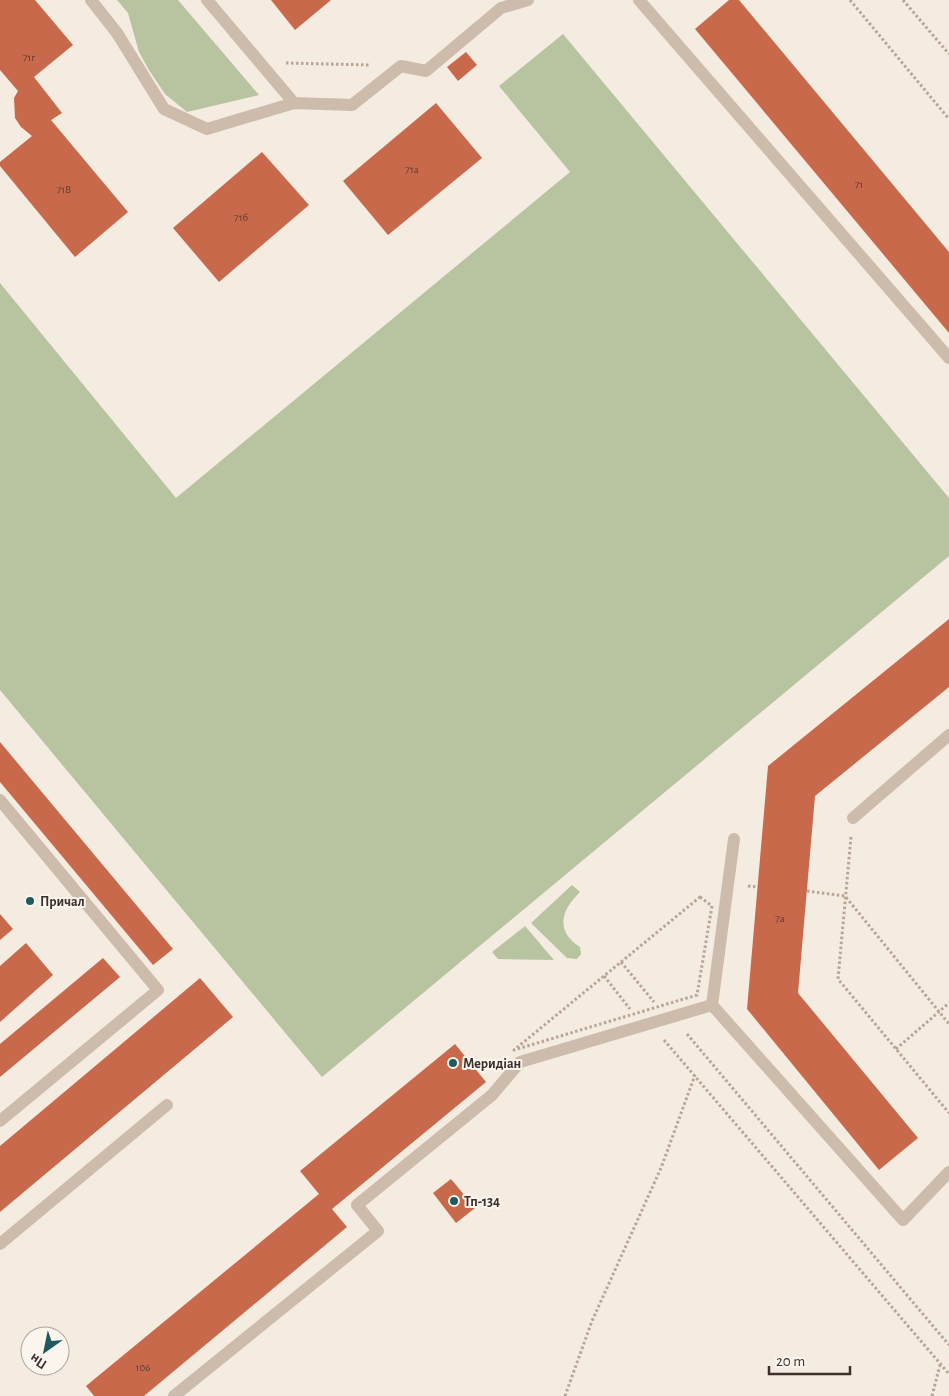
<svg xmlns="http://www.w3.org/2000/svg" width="949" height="1396" font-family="'Alegreya Sans',sans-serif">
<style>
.green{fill:#b8c4a0}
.building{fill:#c8694b}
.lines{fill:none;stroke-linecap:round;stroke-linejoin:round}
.path{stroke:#b9a596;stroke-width:3;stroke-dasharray:2.5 2.5;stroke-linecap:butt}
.minor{stroke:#cdbbac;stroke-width:12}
.poi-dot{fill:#1f5a5e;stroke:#fbf5ee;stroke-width:2}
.labels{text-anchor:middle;stroke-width:4;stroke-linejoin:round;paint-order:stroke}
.number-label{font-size:11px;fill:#5e3e33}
.poi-label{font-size:14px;font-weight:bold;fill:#3b302b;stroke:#fbf5ee;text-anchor:start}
</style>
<rect width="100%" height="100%" fill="#f4ebe1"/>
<g class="green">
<polygon points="117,0 178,0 259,95 187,112 165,94 149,70 139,52 128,13"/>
<polygon points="563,34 949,498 949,556 322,1077 0,690 0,283 176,498 570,172 499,86"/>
<path d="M 572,885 L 580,892 C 561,910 555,931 580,947 L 581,954 L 577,959 L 567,958 L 531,923 Z"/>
<polygon points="525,926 554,960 498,959 492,952"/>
</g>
<g class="building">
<polygon points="0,0 35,0 73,45 34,77 62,113 51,120 128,212 75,257 0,166 0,162 32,136 21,127 15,118 14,98 18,91 0,70"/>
<polygon points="271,0 331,0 295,30"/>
<polygon points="729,0 739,0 949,252 949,333 695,29"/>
<polygon points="466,52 477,65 458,81 447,67"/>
<polygon points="436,103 482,158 388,235 343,181"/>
<polygon points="262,152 309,205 219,282 173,228"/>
<polygon points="949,619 949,687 815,796 798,993 918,1138 879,1170 747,1009 768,766"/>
<polygon points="0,742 173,949 153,965 0,782"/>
<polygon points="0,914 13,929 0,940"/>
<polygon points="26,943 53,975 0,1022 0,966"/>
<polygon points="103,958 120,977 0,1077 0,1044"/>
<polygon points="200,978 233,1017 0,1212 0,1146"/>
<polygon points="455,1044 486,1082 332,1209 347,1227 144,1396 94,1396 86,1386 319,1194 300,1171"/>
<polygon points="451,1179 475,1208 456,1223 433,1193"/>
</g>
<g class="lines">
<g class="path">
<polyline points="850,0 949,119"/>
<polyline points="903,0 949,54"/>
<polyline points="286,63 370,65"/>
<polyline points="851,837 838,979 949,1113"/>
<polyline points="748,886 757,887"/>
<polyline points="807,891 845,896 949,1024"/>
<polygon points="700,897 712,906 697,995 514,1050"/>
<polyline points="621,962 654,1002"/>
<polyline points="604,976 630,1009"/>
<polyline points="687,1034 949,1345"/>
<polyline points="664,1040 949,1374"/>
<polyline points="896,1049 949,1003"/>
<polyline points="565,1396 592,1321 661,1168 695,1075"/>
<polyline points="932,1396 940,1365"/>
</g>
<g class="minor">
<polyline points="91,0 117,33 164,109 207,129 294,103 352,105 401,66 426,71 501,8 528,0"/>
<polyline points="207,0 294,103"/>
<polyline points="639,0 949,358"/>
<polyline points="0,800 158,990 0,1121"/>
<polyline points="853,818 949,735"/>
<polyline points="734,839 712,1005 903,1220 949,1172"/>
<polyline points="0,1244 167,1105"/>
<polyline points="174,1396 378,1231 357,1205 492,1095 520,1062 712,1005"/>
</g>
</g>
<g class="poi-dot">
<circle cx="30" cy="901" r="5"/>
<circle cx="453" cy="1063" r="5"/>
<circle cx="454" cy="1201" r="5"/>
</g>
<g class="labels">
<g class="number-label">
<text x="29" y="61">71г</text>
<text x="412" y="173">71а</text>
<text x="859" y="188">71</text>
<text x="64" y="193">71В</text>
<text x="241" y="221">71б</text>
<text x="780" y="922">7а</text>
<text x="143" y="1371">106</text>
</g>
<g class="poi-label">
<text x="40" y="906">Причал</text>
<text x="463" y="1068">Меридіан</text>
<text x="464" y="1206">Тп-134</text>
</g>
</g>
<g transform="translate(45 1351) rotate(213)"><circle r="24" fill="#fbf5ee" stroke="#aea6a0"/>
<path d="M0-4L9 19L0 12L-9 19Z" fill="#1f5a5e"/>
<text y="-8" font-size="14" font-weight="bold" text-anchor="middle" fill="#3b302b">Пн</text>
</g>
<path d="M769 1366v8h81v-8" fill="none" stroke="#3b302b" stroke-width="2.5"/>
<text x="776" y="1366" font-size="15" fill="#3b302b" stroke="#fbf5ee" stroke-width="4" paint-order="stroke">20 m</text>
</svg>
